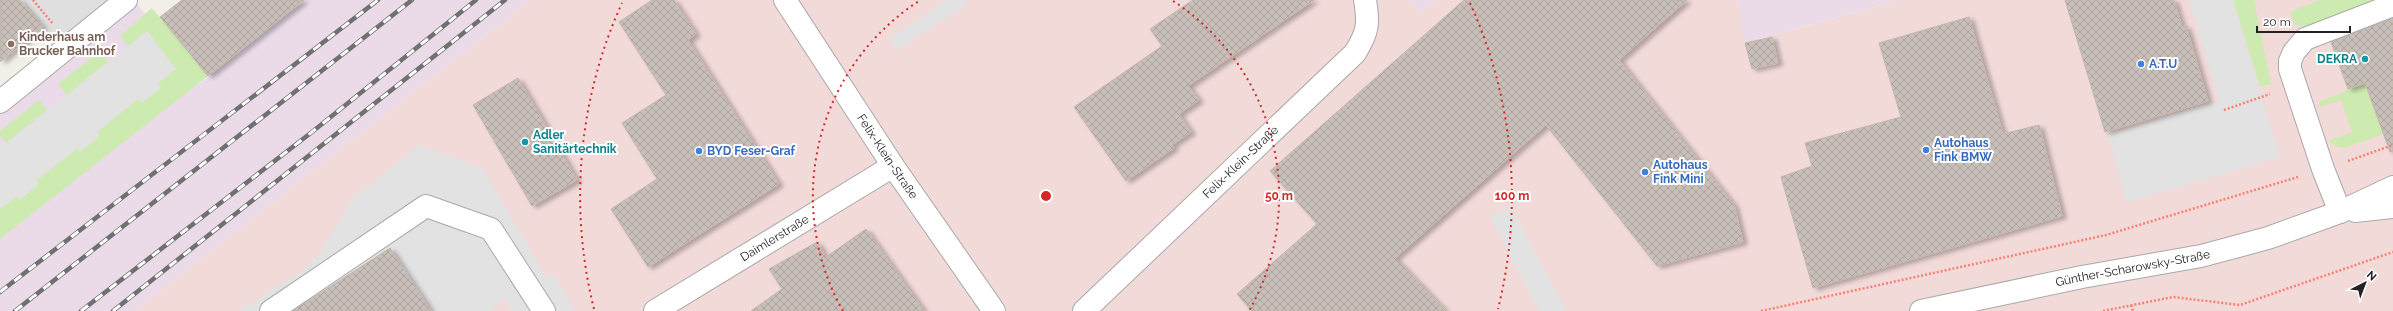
<svg xmlns="http://www.w3.org/2000/svg" width="2393" height="311" font-family="Raleway,sans-serif">
<style>
.residential{fill:#e0dfdf}
.commercial{fill:#f2dad9}
.industrial{fill:#ebdbe8}
.grass{fill:#cdebb0}
.parking{fill:#e2e2e2}
.building{fill:url(#building-cross-hatch);stroke:#c4b6ab;filter:url(#shadow)}
.lines{fill:none;stroke-linecap:round;stroke-linejoin:round}
.minor-casing{stroke:#a9a9a9;stroke-width:24}
.path{stroke:#fa8072;stroke-width:2.5;stroke-dasharray:2 2;stroke-linecap:butt}
.minor{stroke:#fff;stroke-width:22}
.rail-casing{stroke:#707070;stroke-width:4.5}
.rail{stroke:#fff;stroke-width:3;stroke-dasharray:9;stroke-linecap:butt}
.ring{fill:none;stroke:#d62828;stroke-width:2;stroke-dasharray:2 4}
.education-dot{fill:#8d6e63;stroke:#fff;stroke-width:1.5}
.culture-dot{fill:#0f9aa8;stroke:#fff;stroke-width:1.5}
.shop-dot{fill:#3f7fe0;stroke:#fff;stroke-width:1.5}
.labels{text-anchor:middle;stroke-width:4;stroke-linejoin:round;paint-order:stroke}
.education-label{font-size:12px;font-weight:bold;fill:#785e54;stroke:#fff;text-anchor:start}
.culture-label{font-size:12px;font-weight:bold;fill:#0d838f;stroke:#fff;text-anchor:end}
.shop-label{font-size:12px;font-weight:bold;fill:#366cbe;stroke:#fff;text-anchor:start}
.street-label{font-size:12px;fill:#222;stroke:#fff}
.centre{fill:#d62828;stroke:#fff;stroke-width:2}
.ring-label{font-size:12px;text-anchor:middle;font-weight:bold;fill:#d62828;stroke:#fff;stroke-width:4;stroke-linejoin:round;paint-order:stroke}
</style>
<defs>
<pattern id="building-cross-hatch" width="8" height="8" patternUnits="userSpaceOnUse"><rect width="8" height="8" fill="#c7bfb8"/><path d="M0 0l8 8M0 8l8-8" fill="none" stroke="#aba49e"/></pattern>
<filter id="shadow"><feDropShadow dx="4.5" dy="2.5" stdDeviation="2" flood-color="#0004"/></filter>
</defs>
<rect width="100%" height="100%" fill="#f2efe9"/>
<polygon class="residential" points="21,0 122,0 60,49"/>
<polygon class="commercial" points="531,0 1410,0 1421,13 1437,0 1737,0 1746,43 1899,0 2393,0 2393,311 135,311"/>
<g class="industrial">
<polygon points="134,0 199,84 304,0 531,0 135,311 0,311 0,95"/>
<polygon points="1410,0 1437,0 1421,13"/>
<polygon points="1737,0 1899,0 1745,43"/>
</g>
<g class="grass">
<polygon points="2233,0 2254,0 2271,84 2260,87"/>
<polygon points="2319,0 2390,0 2311,28 2294,24 2290,12"/>
<polygon points="152,8 208,76 0,239 0,209 17,196 19,200 39,184 36,181 78,148 80,151 100,136 97,132 138,99 141,103 161,88 158,83 176,69 147,31 128,46 120,36"/>
<polygon points="100,51 108,62 67,95 58,84"/>
<polygon points="2365,83 2379,121 2393,116 2393,131 2344,148 2334,146 2329,140 2352,132 2341,100 2318,108 2321,101"/>
<polygon points="39,100 47,110 6,143 0,136 0,131"/>
</g>
<g class="parking">
<polygon points="947,0 965,0 968,4 896,51 888,39"/>
<polygon points="2189,0 2233,0 2280,157 2127,202 2107,135 2219,101"/>
<polygon points="147,31 176,69 158,83 161,88 141,103 138,99 97,132 100,136 80,152 77,148 36,180 39,184 20,200 17,196 0,209 0,148"/>
<polygon points="419,145 482,168 547,278 553,274 575,311 512,311 505,299 493,308 492,311 431,311 390,248 293,311 239,311 304,270 321,251 354,197"/>
<polygon points="1511,206 1566,311 1539,311 1490,217"/>
</g>
<g class="building">
<polygon points="0,0 20,0 43,27 0,62"/>
<polygon points="182,0 304,0 208,76 160,17"/>
<polygon points="652,0 674,0 696,34 688,40 779,184 648,267 611,209 657,179 622,123 666,95 619,22"/>
<polygon points="1193,0 1314,0 1188,86 1199,100 1179,114 1191,132 1172,145 1174,148 1126,181 1074,107 1162,46 1150,29"/>
<polygon points="1464,0 1687,0 1619,60 1734,205 1743,242 1657,266 1546,125 1395,258 1446,311 1252,311 1237,294 1317,224 1270,171"/>
<polygon points="2065,0 2174,0 2182,27 2186,26 2208,101 2105,132"/>
<polygon points="1969,17 2003,134 2039,125 2062,216 1813,288 1781,177 1812,166 1805,143 1901,117 1879,43"/>
<polygon points="2393,18 2393,151 2390,152 2365,83 2348,89 2331,42"/>
<polygon points="1772,37 1778,63 1752,69 1745,43"/>
<polygon points="518,78 577,180 532,206 473,105"/>
<polygon points="866,229 924,311 751,311 782,289 769,269 817,242 826,257"/>
<polygon points="390,248 431,311 293,311 305,303"/>
</g>
<g class="lines">
<g class="minor-casing">
<g id="minor">
<path id="s1" d="M 785,0 L 893,166 L 994,311"/>
<polyline points="0,102 126,0"/>
<polyline points="2355,211 2393,207"/>
<polyline points="2340,212 2323,169 2290,69 2290,61 2294,52 2305,39 2393,5"/>
<polyline points="271,311 426,206 491,229 544,311"/>
<path id="s2" d="M 655,311 L 893,166"/>
<path id="s3" d="M 1084,311 L 1355,53 C 1368,32 1369,24 1365,0"/>
<path id="s4" d="M 1921,311 L 2082,277 L 2201,256 L 2268,238 L 2340,212 L 2393,187"/>
</g>
</g>
<g class="path">
<polyline points="33,0 53,24"/>
<polyline points="2224,110 2270,94"/>
<polyline points="2348,161 2393,145"/>
<polyline points="2131,305 2133,311"/>
<polyline points="1761,311 2106,235 2298,177"/>
<polyline points="2103,311 2173,297 2240,305 2393,252"/>
</g>
<use href="#minor" class="minor"/>
<g class="rail-casing">
<g id="rail">
<polyline points="0,292 378,0"/>
<polyline points="15,311 412,0"/>
<polyline points="81,311 312,132 476,0"/>
<polyline points="113,311 505,0"/>
</g>
</g>
<use href="#rail" class="rail"/>
</g>
<g class="ring">
<path d="M843 311A233 233 0 0 1 919 1M1173 1A233 233 0 0 1 1249 311"/>
<path d="M594 309A466 466 0 0 1 622 3M1470 3A466 466 0 0 1 1498 309"/>
</g>
<circle class="education-dot" cx="11" cy="44" r="4"/>
<g class="culture-dot">
<circle cx="2365" cy="59" r="4"/>
<circle cx="525" cy="142" r="4"/>
</g>
<g class="shop-dot">
<circle cx="2141" cy="64" r="4"/>
<circle cx="1926" cy="150" r="4"/>
<circle cx="699" cy="151" r="4"/>
<circle cx="1645" cy="172" r="4"/>
</g>
<g class="labels">
<g class="education-label">
<text x="19" y="41">Kinderhaus am<tspan x="19" dy="14">Brucker Bahnhof</tspan></text>
</g>
<g class="culture-label">
<text x="2357" y="63">DEKRA</text>
<text x="533" y="139" text-anchor="start">Adler<tspan x="533" dy="14">Sanitärtechnik</tspan></text>
</g>
<g class="shop-label">
<text x="2149" y="68">A.T.U</text>
<text x="1934" y="147">Autohaus<tspan x="1934" dy="14">Fink BMW</tspan></text>
<text x="707" y="155">BYD Feser-Graf</text>
<text x="1653" y="169">Autohaus<tspan x="1653" dy="14">Fink Mini</tspan></text>
</g>
<g class="street-label">
<text dy="4" stroke="none"><textPath href="#s1" startOffset="187">Felix-Klein-Straße</textPath></text>
<text dy="4" stroke="none"><textPath href="#s3" startOffset="216">Felix-Klein-Straße</textPath></text>
<text dy="4" stroke="none"><textPath href="#s2" startOffset="140">Daimlerstraße</textPath></text>
<text dy="4" stroke="none"><textPath href="#s4" startOffset="216">Günther-Scharowsky-Straße</textPath></text>
</g>
</g>
<circle cx="1046" cy="196" r="6" class="centre"/>
<g class="ring-label">
<text x="1279" y="200">50 m</text>
<text x="1512" y="200">100 m</text>
</g>
<g transform="translate(2365 283) rotate(42)" stroke="#ffffff" stroke-width="3" paint-order="stroke">
<path d="M0-3L7 15L0 10L-7 15Z" fill="#222222"/>
<text y="-6" font-size="11" font-weight="bold" text-anchor="middle" fill="#222222">N</text>
</g>
<path d="M2257 26v6h93v-6" fill="none" stroke="#222222" stroke-width="2"/>
<text x="2263" y="26" font-size="12" fill="#222222" stroke="#ffffff" stroke-width="3" paint-order="stroke">20 m</text>
</svg>
